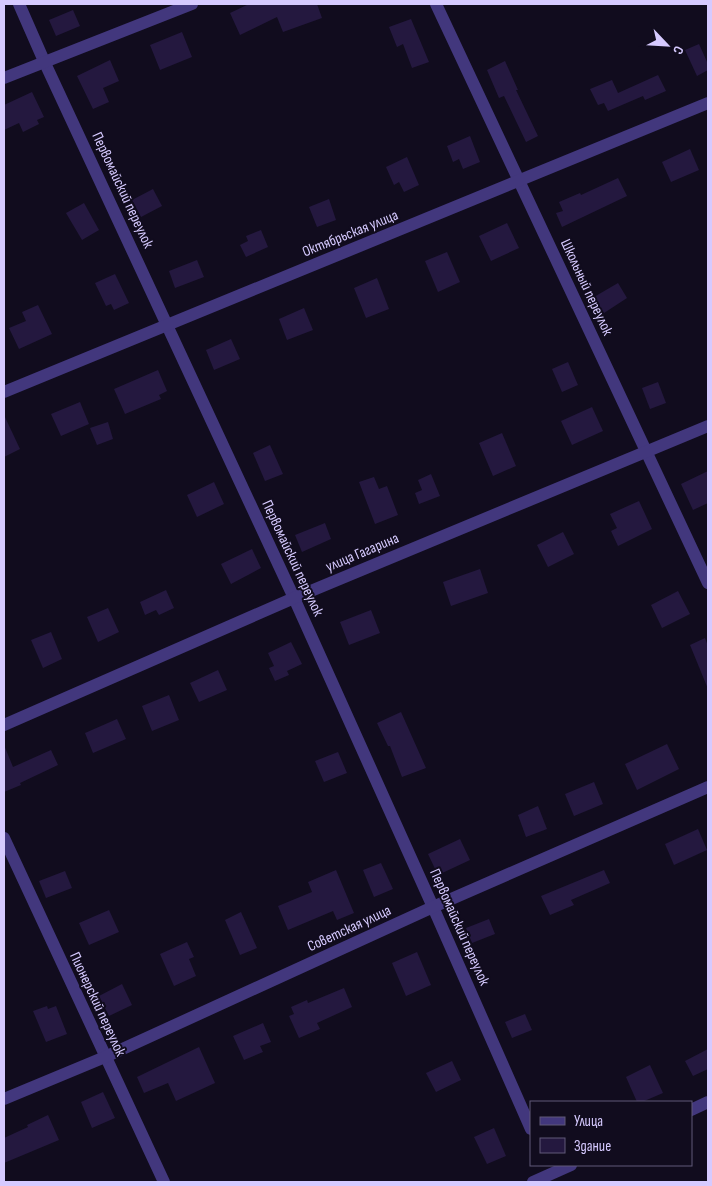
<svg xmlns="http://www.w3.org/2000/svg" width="712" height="1186" font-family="'Sofia Sans Condensed',sans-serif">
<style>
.building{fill:#24183f}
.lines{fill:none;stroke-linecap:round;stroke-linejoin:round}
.street{stroke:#42377d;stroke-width:12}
.labels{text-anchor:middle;stroke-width:4;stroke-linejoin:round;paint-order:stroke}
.street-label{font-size:15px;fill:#d6caff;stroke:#110c1e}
</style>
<rect width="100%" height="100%" fill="#110c1e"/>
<g class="building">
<polygon points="249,4 317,4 322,18 283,32 277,17 240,35 230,13"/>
<polygon points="73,10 80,26 56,36 49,20"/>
<polygon points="411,19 429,62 412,68 403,44 397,47 389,27"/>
<polygon points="182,32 192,57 160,70 150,45"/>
<polygon points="699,44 708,64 708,70 697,76 685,50"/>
<polygon points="110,60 119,81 103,88 109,102 93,109 77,76"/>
<polygon points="505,61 518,90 516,90 538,136 526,142 504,96 499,98 487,70"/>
<polygon points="658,75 666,91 645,100 643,96 608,111 604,103 598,105 590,89 612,80 618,93"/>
<polygon points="32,92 44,117 37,120 39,124 23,132 19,123 4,130 4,105"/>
<polygon points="470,136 480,162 463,169 459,159 453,162 447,146"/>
<polygon points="690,149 699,170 671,182 662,162"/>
<polygon points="407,157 419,185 404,192 399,182 394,185 386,167"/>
<polygon points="618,178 627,196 562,227 556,213 563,211 559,202 580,193 581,195"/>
<polygon points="153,189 162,206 141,217 132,200"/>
<polygon points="329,199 336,220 317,227 309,207"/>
<polygon points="84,203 99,230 82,240 66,213"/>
<polygon points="507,223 519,248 491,261 479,236"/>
<polygon points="261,230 268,247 246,257 240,245 248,241 246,236"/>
<polygon points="447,252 460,282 438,292 425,261"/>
<polygon points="197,260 204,277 175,288 169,271"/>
<polygon points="115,274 129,303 114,310 111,304 106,306 95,283"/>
<polygon points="377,278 389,309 366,318 354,288"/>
<polygon points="618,283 627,298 604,313 594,297"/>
<polygon points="38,305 52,334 19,349 9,328 26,321 22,312"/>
<polygon points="304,308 313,330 287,340 279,319"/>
<polygon points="231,339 240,359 214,370 206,350"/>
<polygon points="568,362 578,385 562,392 552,369"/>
<polygon points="158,370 167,391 159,395 161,399 125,414 114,389"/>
<polygon points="658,382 666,403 650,409 642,388"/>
<polygon points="80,402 89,424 61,436 51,414"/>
<polygon points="592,407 603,431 572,445 561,421"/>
<polygon points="4,415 20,449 4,457"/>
<polygon points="108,422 113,439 97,445 90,428"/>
<polygon points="502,433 516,466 493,476 479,443"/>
<polygon points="270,445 283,474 265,481 253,453"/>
<polygon points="708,471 708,503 693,510 681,484"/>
<polygon points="431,474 440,496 419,504 415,493 422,490 418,480"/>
<polygon points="374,477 379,489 387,486 398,515 375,524 359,482"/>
<polygon points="214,482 224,504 197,517 187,495"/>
<polygon points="639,501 652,529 618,546 611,531 617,528 610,514"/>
<polygon points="325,523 331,539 302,552 295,535"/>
<polygon points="563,532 574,554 548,567 537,545"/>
<polygon points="252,549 261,568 231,584 221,564"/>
<polygon points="480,569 488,593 451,606 443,582"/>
<polygon points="166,590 174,608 159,615 156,610 145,615 140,602"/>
<polygon points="678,591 690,614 662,628 651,605"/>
<polygon points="108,608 119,632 98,642 87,617"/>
<polygon points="371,610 380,633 349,645 340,622"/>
<polygon points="51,632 62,659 43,668 31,640"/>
<polygon points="705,638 708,646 708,689 690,645"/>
<polygon points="291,642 302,664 287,671 289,675 275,681 269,668 274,666 268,653"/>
<polygon points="218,670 227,690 199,702 190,683"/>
<polygon points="169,695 179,720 152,731 142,706"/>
<polygon points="401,712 426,768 402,777 390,746 388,746 377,723"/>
<polygon points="117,719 126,739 93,753 85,733"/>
<polygon points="667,744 679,769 637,790 625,764"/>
<polygon points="4,745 13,767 51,750 58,765 20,783 21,785 4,792"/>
<polygon points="338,752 347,773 324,782 315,761"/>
<polygon points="594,782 603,804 574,816 565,794"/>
<polygon points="538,806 547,829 526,837 518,815"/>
<polygon points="698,829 707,850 674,865 665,844"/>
<polygon points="460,839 470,860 438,875 428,854"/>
<polygon points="381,863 393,889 374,897 363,870"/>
<polygon points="336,870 354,913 337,920 333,911 288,930 278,906 312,892 308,882"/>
<polygon points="604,870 610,883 571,900 574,905 550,915 541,896"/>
<polygon points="65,871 72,888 46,898 39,881"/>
<polygon points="109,910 119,932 89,945 79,923"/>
<polygon points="241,912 257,948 240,955 225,920"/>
<polygon points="489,919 495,934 472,943 466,928"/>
<polygon points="187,942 194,957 189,959 196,976 174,986 160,954"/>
<polygon points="417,952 431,985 406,996 392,963"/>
<polygon points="122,984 132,1005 109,1016 99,996"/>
<polygon points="344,988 352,1007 317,1023 320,1029 299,1038 289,1016 294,1014 291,1007 307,1000 308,1003"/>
<polygon points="47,1006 48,1009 56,1006 67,1034 46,1042 33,1011"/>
<polygon points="525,1014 532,1030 512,1038 505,1022"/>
<polygon points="263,1023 271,1042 260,1046 263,1052 244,1060 233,1036"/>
<polygon points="199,1047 215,1083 176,1101 168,1083 144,1093 137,1077"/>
<polygon points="708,1049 708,1069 693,1076 685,1061"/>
<polygon points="452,1061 461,1080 436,1092 426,1073"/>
<polygon points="650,1065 663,1093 642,1102 637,1102 626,1077"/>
<polygon points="103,1092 115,1118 92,1128 81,1102"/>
<polygon points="48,1115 59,1140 4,1163 4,1138 28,1127 27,1125"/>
<polygon points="494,1128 506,1156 487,1164 474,1137"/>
</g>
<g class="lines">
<g class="street">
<polyline points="19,4 44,61 294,598 433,907 531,1129"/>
<polyline points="436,4 708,583"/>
<polyline points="4,78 192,4"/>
<polyline points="4,392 708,103"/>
<polyline points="4,725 294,598 708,426"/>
<polyline points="4,838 164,1182"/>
<polyline points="4,1099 105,1057 433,907 708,787"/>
<polyline points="691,1110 708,1102"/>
<polyline points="533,1182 571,1165"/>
</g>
</g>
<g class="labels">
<g class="street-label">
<text transform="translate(123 190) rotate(65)" y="5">Первомайский переулок</text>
<text transform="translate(350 233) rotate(-22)" y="5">Октябрьская улица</text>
<text transform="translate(587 287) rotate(65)" y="5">Школьный переулок</text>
<text transform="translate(362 552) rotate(-23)" y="5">улица Гагарина</text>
<text transform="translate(293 558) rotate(65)" y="5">Первомайский переулок</text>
<text transform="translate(460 927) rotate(66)" y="5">Первомайский переулок</text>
<text transform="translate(349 928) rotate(-25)" y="5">Советская улица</text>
<text transform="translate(98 1004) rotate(65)" y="5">Пионерский переулок</text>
</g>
</g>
<rect width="712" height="1186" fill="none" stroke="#d6caff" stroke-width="10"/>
<rect x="530" y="1101" width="162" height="65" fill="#110c1e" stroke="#605878"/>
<rect x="540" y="1117" width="25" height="8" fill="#42377d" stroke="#605878"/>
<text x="574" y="1126" font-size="15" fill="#d6caff">Улица</text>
<rect x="540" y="1138" width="25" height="15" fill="#24183f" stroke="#605878"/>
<text x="574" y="1151" font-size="15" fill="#d6caff">Здание</text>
<g transform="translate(667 45) rotate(115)" stroke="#110c1e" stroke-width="4" paint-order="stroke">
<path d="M0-4L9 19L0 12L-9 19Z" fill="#d6caff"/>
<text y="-8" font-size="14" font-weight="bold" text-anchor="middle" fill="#d6caff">С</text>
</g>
</svg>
